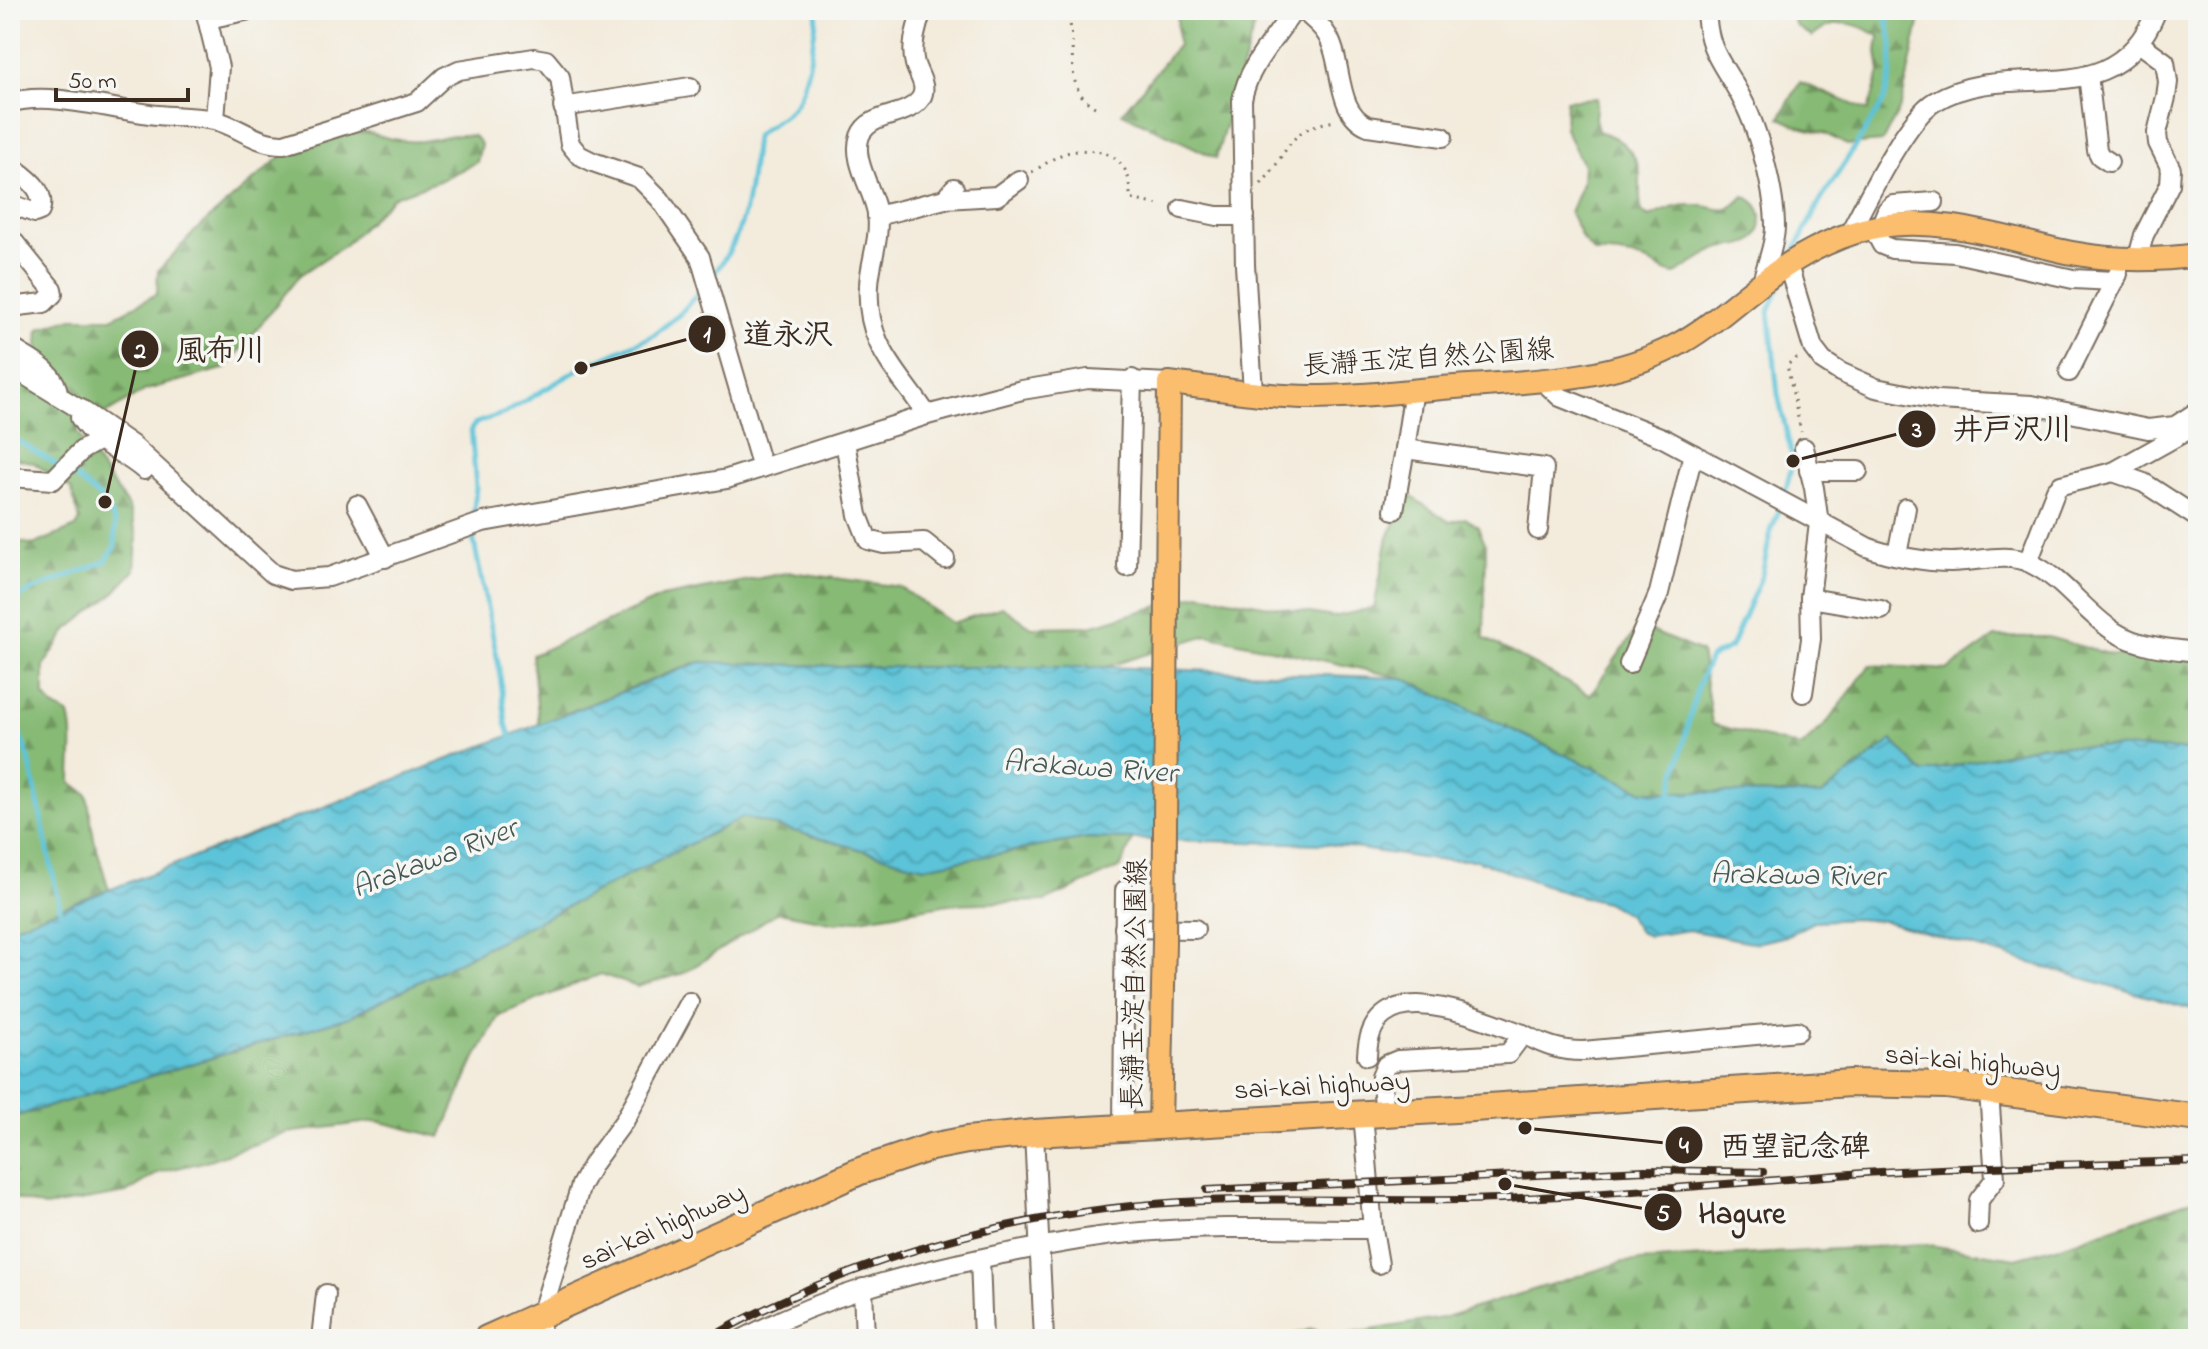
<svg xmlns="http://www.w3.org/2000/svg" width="2208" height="1349" font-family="'Indie Flower','Klee One',sans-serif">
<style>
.forest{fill:url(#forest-firs);stroke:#60724a;stroke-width:2}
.water{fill:url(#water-waves);stroke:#4b767b;stroke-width:2}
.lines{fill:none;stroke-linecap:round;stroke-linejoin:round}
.stream{stroke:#5bc3d8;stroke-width:5}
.minor-casing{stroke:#7b6e60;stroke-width:22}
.major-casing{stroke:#7b6e60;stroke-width:26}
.highway-casing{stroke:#7b6e60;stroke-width:30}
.path{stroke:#7b6e60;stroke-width:3;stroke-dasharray:2 6;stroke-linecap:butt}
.minor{stroke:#fff;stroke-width:18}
.major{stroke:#fbbe6e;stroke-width:22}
.highway{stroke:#fbbe6e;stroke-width:26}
.rail-casing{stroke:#3b2a1e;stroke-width:8}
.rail{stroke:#f6f6f2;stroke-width:5;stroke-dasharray:15;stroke-linecap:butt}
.major-bridge-casing{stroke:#7b6e60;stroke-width:26;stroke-linecap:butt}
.major-bridge{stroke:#fbbe6e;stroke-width:22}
.labels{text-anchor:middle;stroke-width:7;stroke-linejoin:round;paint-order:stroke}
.street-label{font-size:28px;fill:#3b2a1e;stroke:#f6f6f2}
.water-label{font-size:30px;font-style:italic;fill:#455856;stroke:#f6f6f2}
.leader{fill:none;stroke:#3b2a1e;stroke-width:3}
.callout-dot{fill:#3b2a1e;stroke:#f6f6f2;stroke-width:3}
.mark-label{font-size:24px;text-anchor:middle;font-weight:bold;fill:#fff}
.callout-label{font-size:30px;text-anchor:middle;font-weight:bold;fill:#3b2a1e;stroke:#f6f6f2;stroke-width:7;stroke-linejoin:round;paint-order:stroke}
</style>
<defs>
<pattern id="forest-firs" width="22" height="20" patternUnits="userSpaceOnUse" patternTransform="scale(2)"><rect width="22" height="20" fill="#86ba75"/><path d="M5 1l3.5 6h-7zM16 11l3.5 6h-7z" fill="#6f975f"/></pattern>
<pattern id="water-waves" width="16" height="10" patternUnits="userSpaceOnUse" patternTransform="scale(2)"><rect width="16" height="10" fill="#5bc3d8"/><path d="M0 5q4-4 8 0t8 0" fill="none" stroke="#4c9faf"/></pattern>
</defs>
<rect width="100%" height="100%" fill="#f6f6f2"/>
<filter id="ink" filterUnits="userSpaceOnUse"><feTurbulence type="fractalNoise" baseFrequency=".0125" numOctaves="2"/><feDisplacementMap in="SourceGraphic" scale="16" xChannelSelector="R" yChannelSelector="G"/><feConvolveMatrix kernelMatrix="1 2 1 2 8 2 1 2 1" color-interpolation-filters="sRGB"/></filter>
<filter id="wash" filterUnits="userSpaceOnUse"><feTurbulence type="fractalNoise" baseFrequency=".006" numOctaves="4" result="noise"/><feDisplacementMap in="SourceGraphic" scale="32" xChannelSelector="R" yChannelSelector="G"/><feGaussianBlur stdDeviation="1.8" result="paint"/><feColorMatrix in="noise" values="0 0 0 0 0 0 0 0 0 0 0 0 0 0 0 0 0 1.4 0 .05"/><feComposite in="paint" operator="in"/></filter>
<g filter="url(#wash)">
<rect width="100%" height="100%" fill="#f3ebdb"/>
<g class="forest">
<polygon points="1177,10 1259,10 1216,158 1122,113 1178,45"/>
<path d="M 1789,10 L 1925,10 L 1921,14 L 1901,106 L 1882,142 L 1847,145 L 1824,133 L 1800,127 L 1780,118 L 1800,82 L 1868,111 L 1880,72 L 1877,52 L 1879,36 C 1852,21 1837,17 1812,37 L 1796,26 Z"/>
<path d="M 1597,98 L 1595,118 L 1598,131 C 1621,137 1641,155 1640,181 C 1640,194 1639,201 1642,213 L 1650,217 C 1663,210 1678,204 1693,205 C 1719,205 1723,220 1744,196 C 1754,201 1762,208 1761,220 C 1760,245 1747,244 1726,247 C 1719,248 1709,253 1702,257 C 1693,263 1685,269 1675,274 C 1665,272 1660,269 1652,264 C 1634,255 1615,252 1595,253 L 1583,240 L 1570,213 L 1582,183 L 1583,165 L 1565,129 L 1566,100 Z"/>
<path d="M 364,131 C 383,137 403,143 422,141 C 443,138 451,133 474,136 L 481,144 L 477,162 L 439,181 L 393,197 L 345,245 L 300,275 L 226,368 L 146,390 L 76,431 L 129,508 L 137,536 L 135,570 L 112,595 L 68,629 L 44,665 L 44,696 L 53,706 L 69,715 C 75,736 71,759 71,782 L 87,794 L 94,839 L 109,890 L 10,928 L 10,539 L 33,545 L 76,527 L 80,520 L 71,489 L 34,463 L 10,457 L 10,373 L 45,375 L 38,347 L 39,329 L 72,318 L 112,318 L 157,294 L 158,271 L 196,230 L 286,152 L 329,136 Z"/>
<polygon points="1409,495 1450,522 1465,518 1478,527 1486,545 1484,638 1590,695 1639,626 1701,652 1712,724 1801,747 1826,724 1870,665 1948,670 1995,637 2048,637 2112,655 2198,660 2198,757 2192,754 2043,745 1923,773 1892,741 1822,795 1642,791 1403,678 1207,635 1106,667 871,667 695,663 539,724 532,655 662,597 791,572 900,587 952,623 1002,607 1032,627 1090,626 1200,594 1333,617 1374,608 1388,537"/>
<polygon points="743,817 924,867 1087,838 1133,839 1121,867 1045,901 949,904 836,923 778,912 684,973 637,987 601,974 499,1015 471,1067 441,1137 377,1121 287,1133 203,1162 160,1172 126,1193 45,1207 10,1197 10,1118 349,1017"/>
<polygon points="2198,1198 2198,1339 1279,1339 1312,1329 1336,1336 1442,1318 1623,1262 1922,1244 2016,1258 2064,1245"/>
</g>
<polygon class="water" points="700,662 871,667 1106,667 1403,678 1642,791 1822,795 1892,740 1923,773 2043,745 2185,750 2198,757 2198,1011 1884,921 1855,919 1815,921 1786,936 1756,943 1689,930 1649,936 1639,932 1627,914 1606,902 1567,893 1476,860 1434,860 1327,844 1087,838 924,867 743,817 349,1017 10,1118 10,928"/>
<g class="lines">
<g class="stream">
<polyline points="1795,250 1818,205 1884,101 1891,74 1892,42 1885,10"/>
<path d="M 712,276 C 748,233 749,191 755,137 C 767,124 786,118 795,104 C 808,87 814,33 818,10"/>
<polyline points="1783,278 1769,311 1778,395 1793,461 1784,497"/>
<polyline points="10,436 60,467"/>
<polyline points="473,522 476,487 471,429 476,423 505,413 581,368 652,336 680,314 703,287"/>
<polyline points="472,532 499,667 506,723 511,738"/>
<polyline points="10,605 23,594 106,561 115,546 115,523 105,502 69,472"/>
<polyline points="10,708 29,759 61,913"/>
<polyline points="1670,797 1698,685 1710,658 1731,647 1762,575 1771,531 1780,507"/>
</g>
</g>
</g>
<g filter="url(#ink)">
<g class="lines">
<g class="minor-casing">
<g id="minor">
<polyline points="205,10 219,67 215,120"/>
<path d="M 922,10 C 917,27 910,46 915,64 C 918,75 928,86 921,98 C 907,119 870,111 860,136 C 851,159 873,190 877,213 C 881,238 870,261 869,285 C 865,346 898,370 927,415"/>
<path d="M 1303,10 C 1310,17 1320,24 1325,32 C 1345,59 1333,111 1368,126 L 1443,137"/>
<path d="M 1706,10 C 1708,55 1724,63 1743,101 C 1759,131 1775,193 1775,227 C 1775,245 1766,265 1762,282"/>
<polyline points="208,19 245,11"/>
<polyline points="2088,75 2097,150 2100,156 2109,162"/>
<path d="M 10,103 C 48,90 117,111 158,115 C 176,117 196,116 214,120 C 239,126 257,145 284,144 L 417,102 L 444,77 L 459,70 L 534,58 L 546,60 L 560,77 L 570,144 L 579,155 L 593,162 L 639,178 L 660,199 L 700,257 L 762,468"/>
<polyline points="563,107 690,87"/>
<path d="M 10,165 C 25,177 47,189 40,211 L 35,213 L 14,205 L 10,206"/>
<polyline points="945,199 997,196 1019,180"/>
<polyline points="1182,209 1217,216 1245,216"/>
<polyline points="877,216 945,199 954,188"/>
<polyline points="1880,227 1887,210 1893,205 1934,202"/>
<polyline points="1873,228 1882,245 1892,249 1955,253 2073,279 2115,281"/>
<path d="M 1849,234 C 1866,202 1906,119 1934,102 C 2012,54 2112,121 2157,10"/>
<polyline points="10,237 52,289 53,294 44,303 10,307"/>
<polyline points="2137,261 2144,235 2170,184 2171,169 2158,143 2157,133 2166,97 2168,82 2165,62 2139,43"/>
<polyline points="1788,265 1813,348 1823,361 1840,372 1876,388 1937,400 2032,405 2148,429 2175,426 2198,411"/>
<path d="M 10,347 C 31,361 55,369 59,396"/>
<polyline points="10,366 86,413 132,445 273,574 291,580 329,577 483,522 727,479 927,415 1022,390 1088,379 1169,383"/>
<polyline points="2069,372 2118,274"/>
<path d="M 1542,380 L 1560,397 L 1663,438 L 1867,547 C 1889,556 1927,562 1951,562 C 1977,562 2006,552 2030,563 C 2064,579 2085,613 2115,632 C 2138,647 2171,649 2198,652"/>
<polyline points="1414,389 1405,449 1544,468 1538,530"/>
<path d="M 1253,392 L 1245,265 L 1242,100 C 1248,65 1275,39 1294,10"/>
<path d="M 81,409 L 80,418 C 97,445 121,450 144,470"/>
<polyline points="845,442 858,515 868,540 884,544 924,542 945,559"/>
<polyline points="1809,471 1858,471"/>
<polyline points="2113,472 2144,483 2198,518"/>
<polyline points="10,477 53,480 82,450 98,441"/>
<polyline points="357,505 385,558"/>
<polyline points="1394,510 1405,449"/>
<polyline points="1897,555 1906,508"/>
<polyline points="2028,562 2056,490 2061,485 2113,472 2192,428"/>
<polyline points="1127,567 1132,379"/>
<polyline points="1810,598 1881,610"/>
<polyline points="1629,664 1659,593 1693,454"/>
<polyline points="1803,693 1811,639 1810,598 1819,523 1814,488 1804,448"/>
<polyline points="1124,928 1195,929"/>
<path d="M 1367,1056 C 1370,969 1475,1016 1523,1034"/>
<path d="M 1385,1112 L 1381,1077 L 1386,1065 L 1398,1060 L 1508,1054 L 1523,1034 C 1544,1045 1559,1051 1583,1051 L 1798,1031"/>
<polyline points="1363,1114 1373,1229 1379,1264"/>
<polyline points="1123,1127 1125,890"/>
<polyline points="1034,1133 1044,1339"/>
<polyline points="1978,1224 1979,1200 1995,1179 1989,1091"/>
<polyline points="980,1259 983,1339"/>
<polyline points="863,1288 865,1339"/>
<polyline points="321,1339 326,1294"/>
<polyline points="540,1339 541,1315 581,1185 594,1162 625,1120 689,1002"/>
<path d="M 743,1339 C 825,1295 907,1274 997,1255 C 1045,1246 1093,1236 1142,1232 C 1218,1225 1297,1229 1373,1229"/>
</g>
</g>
<g class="major-casing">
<g id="major">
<path d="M 1167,596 L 1169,383 C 1216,388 1265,397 1313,397 C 1365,397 1418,389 1469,386 C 1539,381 1612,379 1675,346 C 1708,329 1734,303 1763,282 C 1796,257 1835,235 1876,227 C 1943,215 2008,240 2072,253 C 2115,261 2155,261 2198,255"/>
<polyline points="1160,1124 1164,942"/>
</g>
</g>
<g class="highway-casing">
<polyline id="highway" points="487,1339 860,1171 931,1147 967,1140 1034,1133 1473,1108 1851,1083 1946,1085 2198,1118"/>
</g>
<g class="path">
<path d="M 1065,10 C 1082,42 1058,86 1095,107"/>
<path d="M 1032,172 C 1043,166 1055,156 1066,153 C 1089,147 1117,150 1127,174 C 1130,182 1129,191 1131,199 L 1163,206"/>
<path d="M 1261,184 C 1291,152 1285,127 1337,121"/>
<polyline points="1797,358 1787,365 1801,432"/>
</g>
<use href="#minor" class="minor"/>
<use href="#major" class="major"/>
<use href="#highway" class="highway"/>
<g class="rail-casing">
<g id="rail">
<polyline points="1207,1190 1645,1170 1763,1172"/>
<path d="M 709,1339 C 741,1319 777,1303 811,1288 C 935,1236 1068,1206 1203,1201 C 1309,1196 1416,1204 1522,1198 C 1636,1192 1750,1182 1863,1173 C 1975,1166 2087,1164 2198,1161"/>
</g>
</g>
<use href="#rail" class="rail"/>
<g class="major-bridge-casing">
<polyline id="major-bridge" points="1164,942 1167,596"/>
</g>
<use href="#major-bridge" class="major-bridge"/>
</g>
</g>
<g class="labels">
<g class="street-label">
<text transform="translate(1428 356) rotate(-4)" y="10">長瀞玉淀自然公園線</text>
<text transform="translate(1133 984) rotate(-89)" y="10">長瀞玉淀自然公園線</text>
<text transform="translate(1973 1060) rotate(5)" y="10">sai-kai highway</text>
<text transform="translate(1322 1084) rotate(-3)" y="10">sai-kai highway</text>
<text transform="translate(662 1225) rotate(-24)" y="10">sai-kai highway</text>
</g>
<g class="water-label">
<text transform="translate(1090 766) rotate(4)" y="10">Arakawa River</text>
<text transform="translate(434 857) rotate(-21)" y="10">Arakawa River</text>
<text transform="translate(1797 874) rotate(1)" y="10">Arakawa River</text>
</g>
</g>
<path class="leader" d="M581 368L707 334M105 502L140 349M1793 461L1917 429M1525 1128L1684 1145M1505 1184L1663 1212"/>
<g class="callout-dot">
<circle cx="581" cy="368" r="8"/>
<circle cx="105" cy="502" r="8"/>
<circle cx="1793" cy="461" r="8"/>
<circle cx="1525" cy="1128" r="8"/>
<circle cx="1505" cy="1184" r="8"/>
<circle cx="707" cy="334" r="20"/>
<circle cx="140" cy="349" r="20"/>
<circle cx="1917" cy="429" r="20"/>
<circle cx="1684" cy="1145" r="20"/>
<circle cx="1663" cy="1212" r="20"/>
</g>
<g class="mark-label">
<text x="707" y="342">1</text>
<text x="140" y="358">2</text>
<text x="1917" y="437">3</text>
<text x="1684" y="1153">4</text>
<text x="1663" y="1221">5</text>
</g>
<g class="callout-label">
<text x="788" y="344">道永沢</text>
<text x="221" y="360">風布川</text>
<text x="2013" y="439">井戸沢川</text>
<text x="1795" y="1156">西望記念碑</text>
<text x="1742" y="1223">Hagure</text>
</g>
<rect width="2208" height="1349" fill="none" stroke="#f6f6f2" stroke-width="40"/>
<path d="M56 88v12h132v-12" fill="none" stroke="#3b2a1e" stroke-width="4"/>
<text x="68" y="88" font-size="24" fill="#3b2a1e" stroke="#f6f6f2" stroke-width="6" paint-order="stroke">50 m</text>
</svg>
